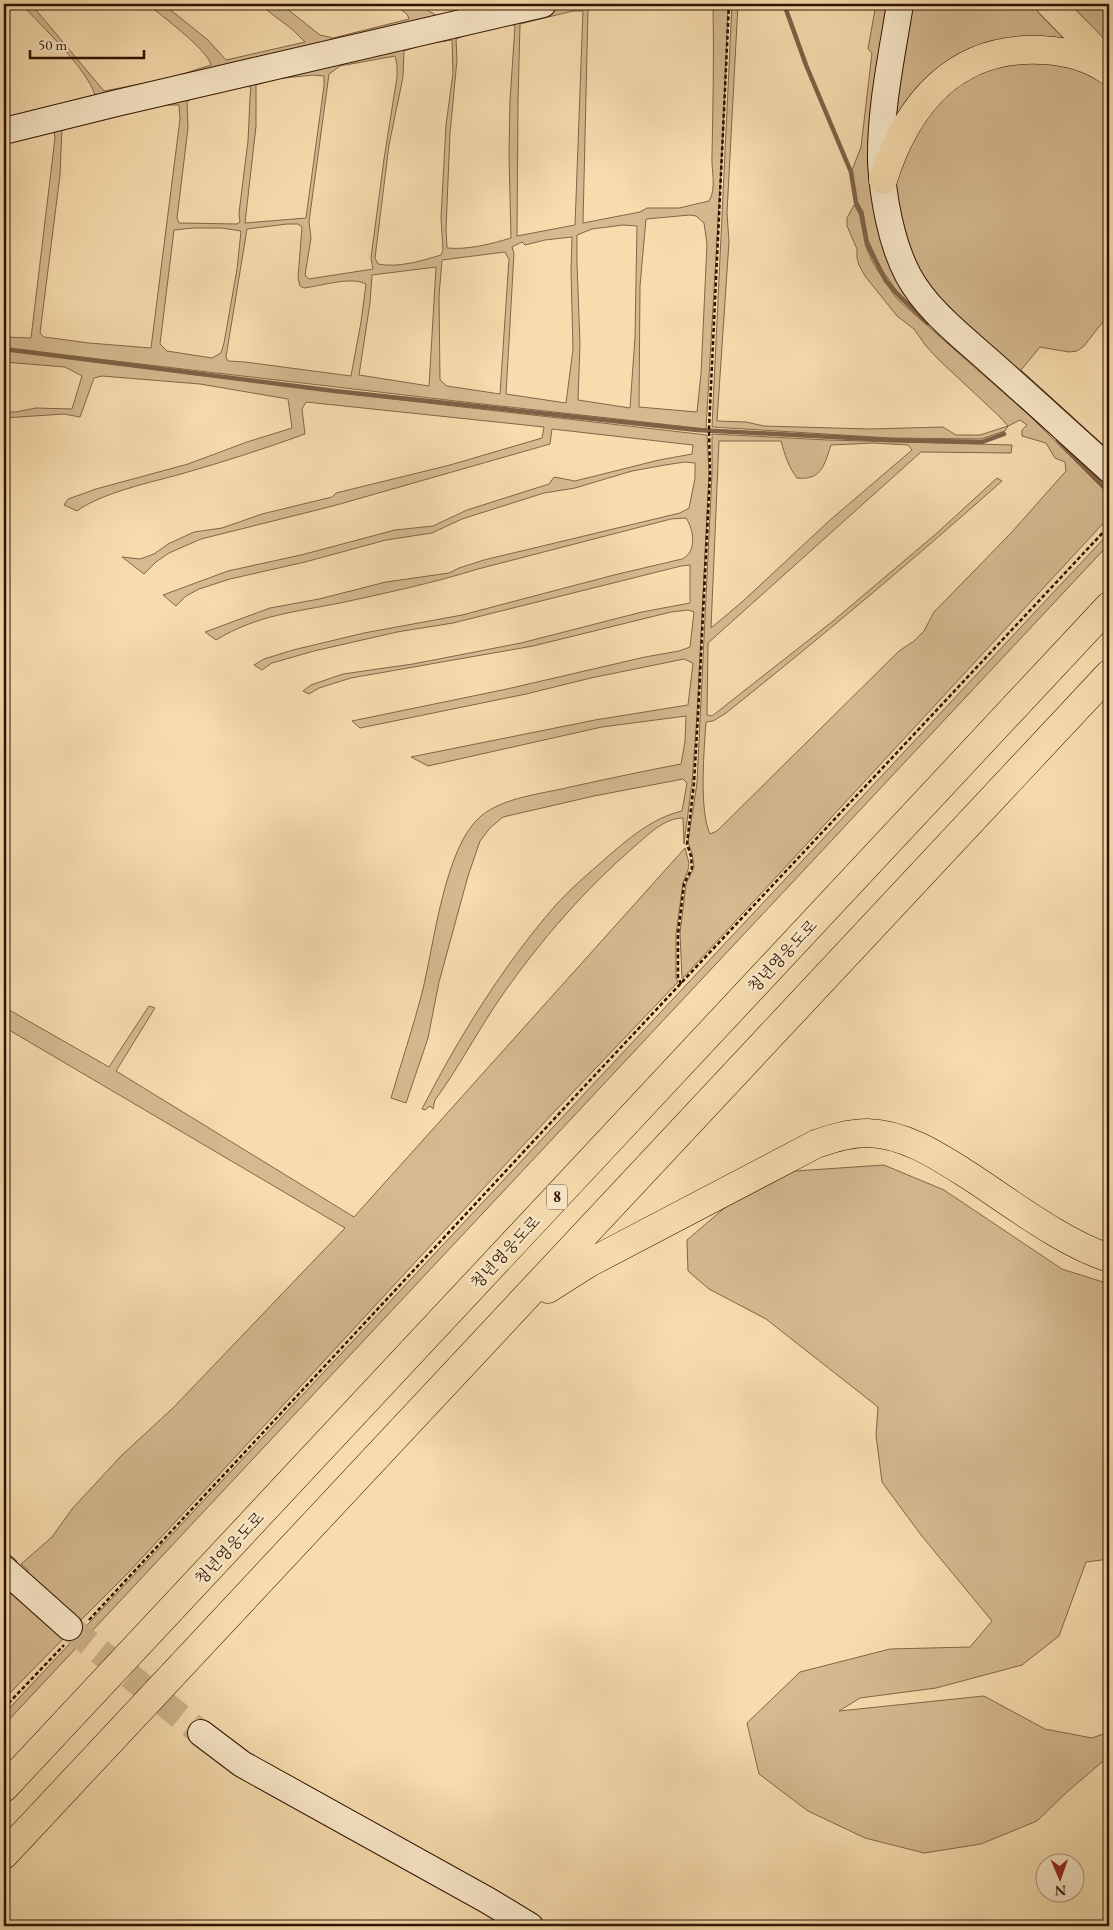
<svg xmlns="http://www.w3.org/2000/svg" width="1113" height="1930" font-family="'EB Garamond','Noto Serif KR',serif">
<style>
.green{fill:#d5ba90;stroke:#826648;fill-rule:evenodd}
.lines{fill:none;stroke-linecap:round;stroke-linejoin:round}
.stream{stroke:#7e6245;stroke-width:4.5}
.secondary-tunnel{stroke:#cfb48b;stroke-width:26;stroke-dasharray:26 13;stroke-linecap:butt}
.secondary-casing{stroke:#2e1200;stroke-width:28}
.highway-casing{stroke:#2e1200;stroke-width:29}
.path{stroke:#2e1200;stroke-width:2.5;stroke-dasharray:4 2.5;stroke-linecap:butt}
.secondary{stroke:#fae9ca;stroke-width:26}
.highway{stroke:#f7ddae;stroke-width:28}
.labels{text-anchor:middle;stroke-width:5;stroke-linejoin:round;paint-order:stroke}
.shield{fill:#fae9ca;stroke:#6b523d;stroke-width:1}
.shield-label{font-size:15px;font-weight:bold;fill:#2e1200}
.street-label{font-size:16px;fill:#2e1200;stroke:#fae9ca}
</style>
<rect width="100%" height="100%" fill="#f7ddae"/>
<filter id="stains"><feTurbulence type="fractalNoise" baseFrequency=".004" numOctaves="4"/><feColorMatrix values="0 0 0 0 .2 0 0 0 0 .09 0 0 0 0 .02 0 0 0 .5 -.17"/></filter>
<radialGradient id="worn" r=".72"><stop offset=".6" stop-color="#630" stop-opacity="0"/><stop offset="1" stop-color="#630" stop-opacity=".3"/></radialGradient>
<g class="green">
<path d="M 21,4 L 31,4 L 104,91 L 167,79 L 211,65 C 208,50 161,15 147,4 L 163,4 L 208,40 L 226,60 L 305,42 L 293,30 L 259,4 L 281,4 L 320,35 L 333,38 L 409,19 L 407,14 L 393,4 L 418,4 L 437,16 L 491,4 L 526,4 L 4,127 L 4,118 L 95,95 C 87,69 42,26 21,4 Z"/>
<path d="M 556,4 L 607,4 L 588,9 L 583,223 L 640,212 L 647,208 L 679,208 L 709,201 C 717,188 711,170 712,155 C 713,105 714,54 713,4 L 728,4 L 723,134 L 706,429 L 447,400 L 4,348 L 4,337 L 31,338 L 55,138 L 54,130 ZM 573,11 L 583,11 L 575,225 L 517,236 L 518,101 L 520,24 ZM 511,24 L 515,26 L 510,100 L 509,156 L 511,238 C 491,244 468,250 447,248 L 446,229 L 450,133 L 457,60 L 456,39 L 474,32 ZM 452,40 L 453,73 L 446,125 L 441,218 L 443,250 L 441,255 C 421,261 399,268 378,264 L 375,258 L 389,145 L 403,77 L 404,51 L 421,45 ZM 395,56 L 397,65 L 397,77 L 384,159 L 371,258 L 373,269 L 309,279 L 305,275 L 311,238 L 309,222 L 329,74 L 340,66 ZM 313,75 L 324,76 L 324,86 L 306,218 L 245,223 L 256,126 L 256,85 L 275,79 ZM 244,86 L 251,87 L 250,98 L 248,141 L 239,213 L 240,222 L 237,224 L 179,223 L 177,218 L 188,128 L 187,102 L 197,95 ZM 165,105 L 179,105 L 180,119 L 151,348 L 89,343 L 44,337 L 40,333 L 60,175 L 62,128 ZM 690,215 L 696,216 L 704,223 L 707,244 L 701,374 L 697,412 L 639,407 L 640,286 L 646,219 ZM 287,224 L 298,224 L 302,227 L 298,278 L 300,286 L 304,288 C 321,286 351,276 366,284 L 361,322 L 351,376 L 245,362 L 228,361 L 226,357 L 247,229 ZM 623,225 L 637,226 L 635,337 L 630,408 L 578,400 L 580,344 L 577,263 L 577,235 L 592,229 ZM 193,228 L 222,228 L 241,231 L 237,269 L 224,343 L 221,353 L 212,358 L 167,351 L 160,344 L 174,230 ZM 572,237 L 571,271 L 573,349 L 566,403 L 506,394 L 514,253 L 512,247 L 522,242 L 525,245 L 545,240 ZM 505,252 L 509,259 L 500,394 L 447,386 L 440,380 L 439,296 L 442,260 ZM 436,267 L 429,386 L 359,375 L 370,303 L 372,275 Z"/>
<path d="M 732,4 L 738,4 L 727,213 L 729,242 L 717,421 L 746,422 L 764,426 L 870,429 L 943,427 L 956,435 L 980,435 L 1008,426 L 1000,417 L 938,359 L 926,346 L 914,329 L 897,316 L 865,276 L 859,265 L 857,258 L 857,249 L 847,226 L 847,218 L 854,205 L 860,215 L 866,247 L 874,265 L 897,299 L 1030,416 L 1108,494 L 1109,493 L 1109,517 L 682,979 L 680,933 L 686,884 L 694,867 L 692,853 L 688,842 L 697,783 L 712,473 L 712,434 L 828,440 L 1012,445 L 1011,453 L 921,452 L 708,643 L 707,715 L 712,716 L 833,621 L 937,533 L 997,478 L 1002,481 C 912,561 820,638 726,713 L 713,721 L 706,722 C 704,751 699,810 710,834 L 717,831 L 899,651 L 914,641 L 924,631 L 934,612 L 1011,533 L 1066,471 L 1065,462 L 1055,458 L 1046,443 L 1022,436 L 1022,430 L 1027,425 L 1020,420 L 1008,426 L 1005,431 L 981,439 L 890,438 L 712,427 ZM 719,441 L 781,441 C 785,455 788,466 797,478 C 822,481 825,463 831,445 L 873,443 L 908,445 L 912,450 L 829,521 L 742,602 L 711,628 Z"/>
<polygon points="876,4 895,4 889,249 1109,481 1109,489 1030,409 950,337 916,310 896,290 882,270 868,240 863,211 856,200 852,170 861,147 872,53 868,49"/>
<polygon points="907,4 1038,4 1079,45 1013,43 895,133 901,45"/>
<polygon points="1058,4 1109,4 1109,27 1106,29 1109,34 1109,55"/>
<polygon points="1024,56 1109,78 1109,314 1084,346 1077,351 1069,352 1040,347 1021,370 1109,450 1109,463 926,293 895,207 895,167 948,86"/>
<path d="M 4,350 L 349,394 L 707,435 L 709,473 L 697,715 L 692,783 L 684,844 L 683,818 C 664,818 648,835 635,846 C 585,889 541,940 503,994 C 479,1028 460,1066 435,1100 L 433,1109 L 430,1106 L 425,1110 L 422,1109 C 459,1037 502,967 555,906 C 570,889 588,874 605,859 C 628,839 652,818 682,811 L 687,783 L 683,779 L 662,783 L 594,796 L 503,817 L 490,828 L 480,841 L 468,876 L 439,982 L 428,1038 L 406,1103 L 391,1098 C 401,1063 413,1028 422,993 C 434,946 444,847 481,816 C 504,797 542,794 570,787 C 607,779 644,771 681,764 L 685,741 L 686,716 L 602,727 L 428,766 L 411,757 L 595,720 L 688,705 L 693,663 L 684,659 L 591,678 L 526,694 L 360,728 L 352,721 L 507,689 L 645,657 L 679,651 L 690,647 L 694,612 L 688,610 L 671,612 L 533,646 L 351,678 L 319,688 L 309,694 L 303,691 L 311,685 L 343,674 L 413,664 L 521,643 L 642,612 L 690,603 L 690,565 L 681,566 L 453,623 L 397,632 L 314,651 L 272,663 L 262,670 L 254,665 L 264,659 L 293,650 L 364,633 L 462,615 L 614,575 L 682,559 C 697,552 694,530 686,518 L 671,519 L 478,569 C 433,583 386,593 340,603 C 295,612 257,615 216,640 L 205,632 L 270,608 L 319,599 L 386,582 L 449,573 L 459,568 L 484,560 L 680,513 L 689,508 L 695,478 L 695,463 L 685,462 L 665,465 L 632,471 L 575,488 L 544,493 L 462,519 L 432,533 L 386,540 L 305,562 L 230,579 L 199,589 L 186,596 L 176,606 L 163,595 L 228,571 L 301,555 L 395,530 L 433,526 L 467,510 L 549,484 L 554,477 L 575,481 L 659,460 L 692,454 L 693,445 L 552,429 L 550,444 L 333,506 L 201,539 L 169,553 L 156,562 L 144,574 L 122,557 L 140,559 L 154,554 L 168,544 L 194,532 L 222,528 L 262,514 L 332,497 L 336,493 L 450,465 L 542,438 L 544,427 L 306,402 L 302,409 L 305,434 C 264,449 223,462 181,474 C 152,482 101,493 77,511 L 64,505 L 68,499 L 96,489 L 188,464 L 247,442 L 292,428 L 288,399 L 200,384 L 102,376 L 94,378 L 80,417 L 64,414 L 4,418 L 4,412 L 16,412 L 36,408 L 72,409 L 82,376 L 65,367 L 4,362 Z"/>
<polygon points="1109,533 1109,544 4,1725 4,1714"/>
<polygon points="685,848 689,863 688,870 683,883 676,934 676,978 678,982 554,1112 129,1572 78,1623 4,1566 4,1554 27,1573 28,1570 21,1564 52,1537 72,1509 121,1456 173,1408 345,1228 4,1027 4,1007 109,1067 149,1006 155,1008 116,1071 354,1217"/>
<polygon points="884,1165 944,1190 1062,1269 1109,1284 1109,1559 1086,1562 1059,1636 1022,1665 936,1688 860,1698 839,1711 984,1696 1045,1729 1092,1738 1109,1732 1109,1756 1067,1792 1037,1821 981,1844 924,1853 865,1838 808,1811 759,1774 747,1723 800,1672 890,1649 970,1647 992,1621 921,1535 882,1482 876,1435 878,1407 766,1319 709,1289 688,1271 687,1240 728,1205 795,1171"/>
<polygon points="4,1582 69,1633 4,1699"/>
</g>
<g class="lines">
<g class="stream">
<polyline points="784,4 806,65 851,172 856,203 861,213 867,244 886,281 899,296 928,323"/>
<polyline points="4,349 335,391 697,430 890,440 982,442 1004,434"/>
<polyline points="1058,440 1108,491"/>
<polyline points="4,1552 15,1562"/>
</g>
<polyline class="secondary-tunnel" points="69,1627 201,1733"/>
<g class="secondary-casing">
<g id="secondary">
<path d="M 900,4 C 892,55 880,109 881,162 C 883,197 891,243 908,275 C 926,309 960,335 988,360 C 1029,396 1069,433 1109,469"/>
<polyline points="4,131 117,103 543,4"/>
<polyline points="4,1569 69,1627"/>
<polyline points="201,1733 242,1764 487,1900 530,1926"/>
</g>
</g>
<g class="highway-casing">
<g id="highway">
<polyline points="1050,4 1108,63"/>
<path d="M 883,180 C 907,104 955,46 1041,50 C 1066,51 1088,56 1109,71"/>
<path d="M 548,1289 L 589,1263 L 816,1144 C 833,1138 849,1133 868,1133 C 905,1134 938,1156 968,1175 C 1011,1203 1061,1242 1109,1258"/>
<polyline points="4,1788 1109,606"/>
<polyline points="4,1855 1109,674"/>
</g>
</g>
<g class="path">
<polyline points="681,984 678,977 678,934 684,884 692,868 691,856 687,844 694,783 698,715 710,474 709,428 729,4"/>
<polyline points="89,1620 581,1090 1109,526"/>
<polyline points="4,1708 64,1645"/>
</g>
<use href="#secondary" class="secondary"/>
<use href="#highway" class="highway"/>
</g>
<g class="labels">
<rect class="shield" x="547" y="1184.5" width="20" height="25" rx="4"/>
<g class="shield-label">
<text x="557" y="1202">8</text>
</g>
<g class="street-label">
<text transform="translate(782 956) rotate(-47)" y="6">청년영웅도로</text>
<text transform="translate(505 1252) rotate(-47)" y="6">청년영웅도로</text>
<text transform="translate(229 1548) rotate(-47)" y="6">청년영웅도로</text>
</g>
</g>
<rect width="1113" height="1930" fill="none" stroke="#f7ddae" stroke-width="20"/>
<rect x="5" y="5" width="1103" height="1920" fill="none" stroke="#2e1200" stroke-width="2.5"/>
<rect x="10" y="10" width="1093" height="1910" fill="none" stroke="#2e1200"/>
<g transform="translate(1060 1878) rotate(178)"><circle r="24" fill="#fae9ca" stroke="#a89379"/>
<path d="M0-4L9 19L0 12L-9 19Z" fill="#8f2418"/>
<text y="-8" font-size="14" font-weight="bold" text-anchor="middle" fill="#2e1200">N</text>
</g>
<path d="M30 50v8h114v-8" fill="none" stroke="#2e1200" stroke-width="2.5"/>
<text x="38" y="50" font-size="15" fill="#2e1200" stroke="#fae9ca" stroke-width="4" paint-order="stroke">50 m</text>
<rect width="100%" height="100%" filter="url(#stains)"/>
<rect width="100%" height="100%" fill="url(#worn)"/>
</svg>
